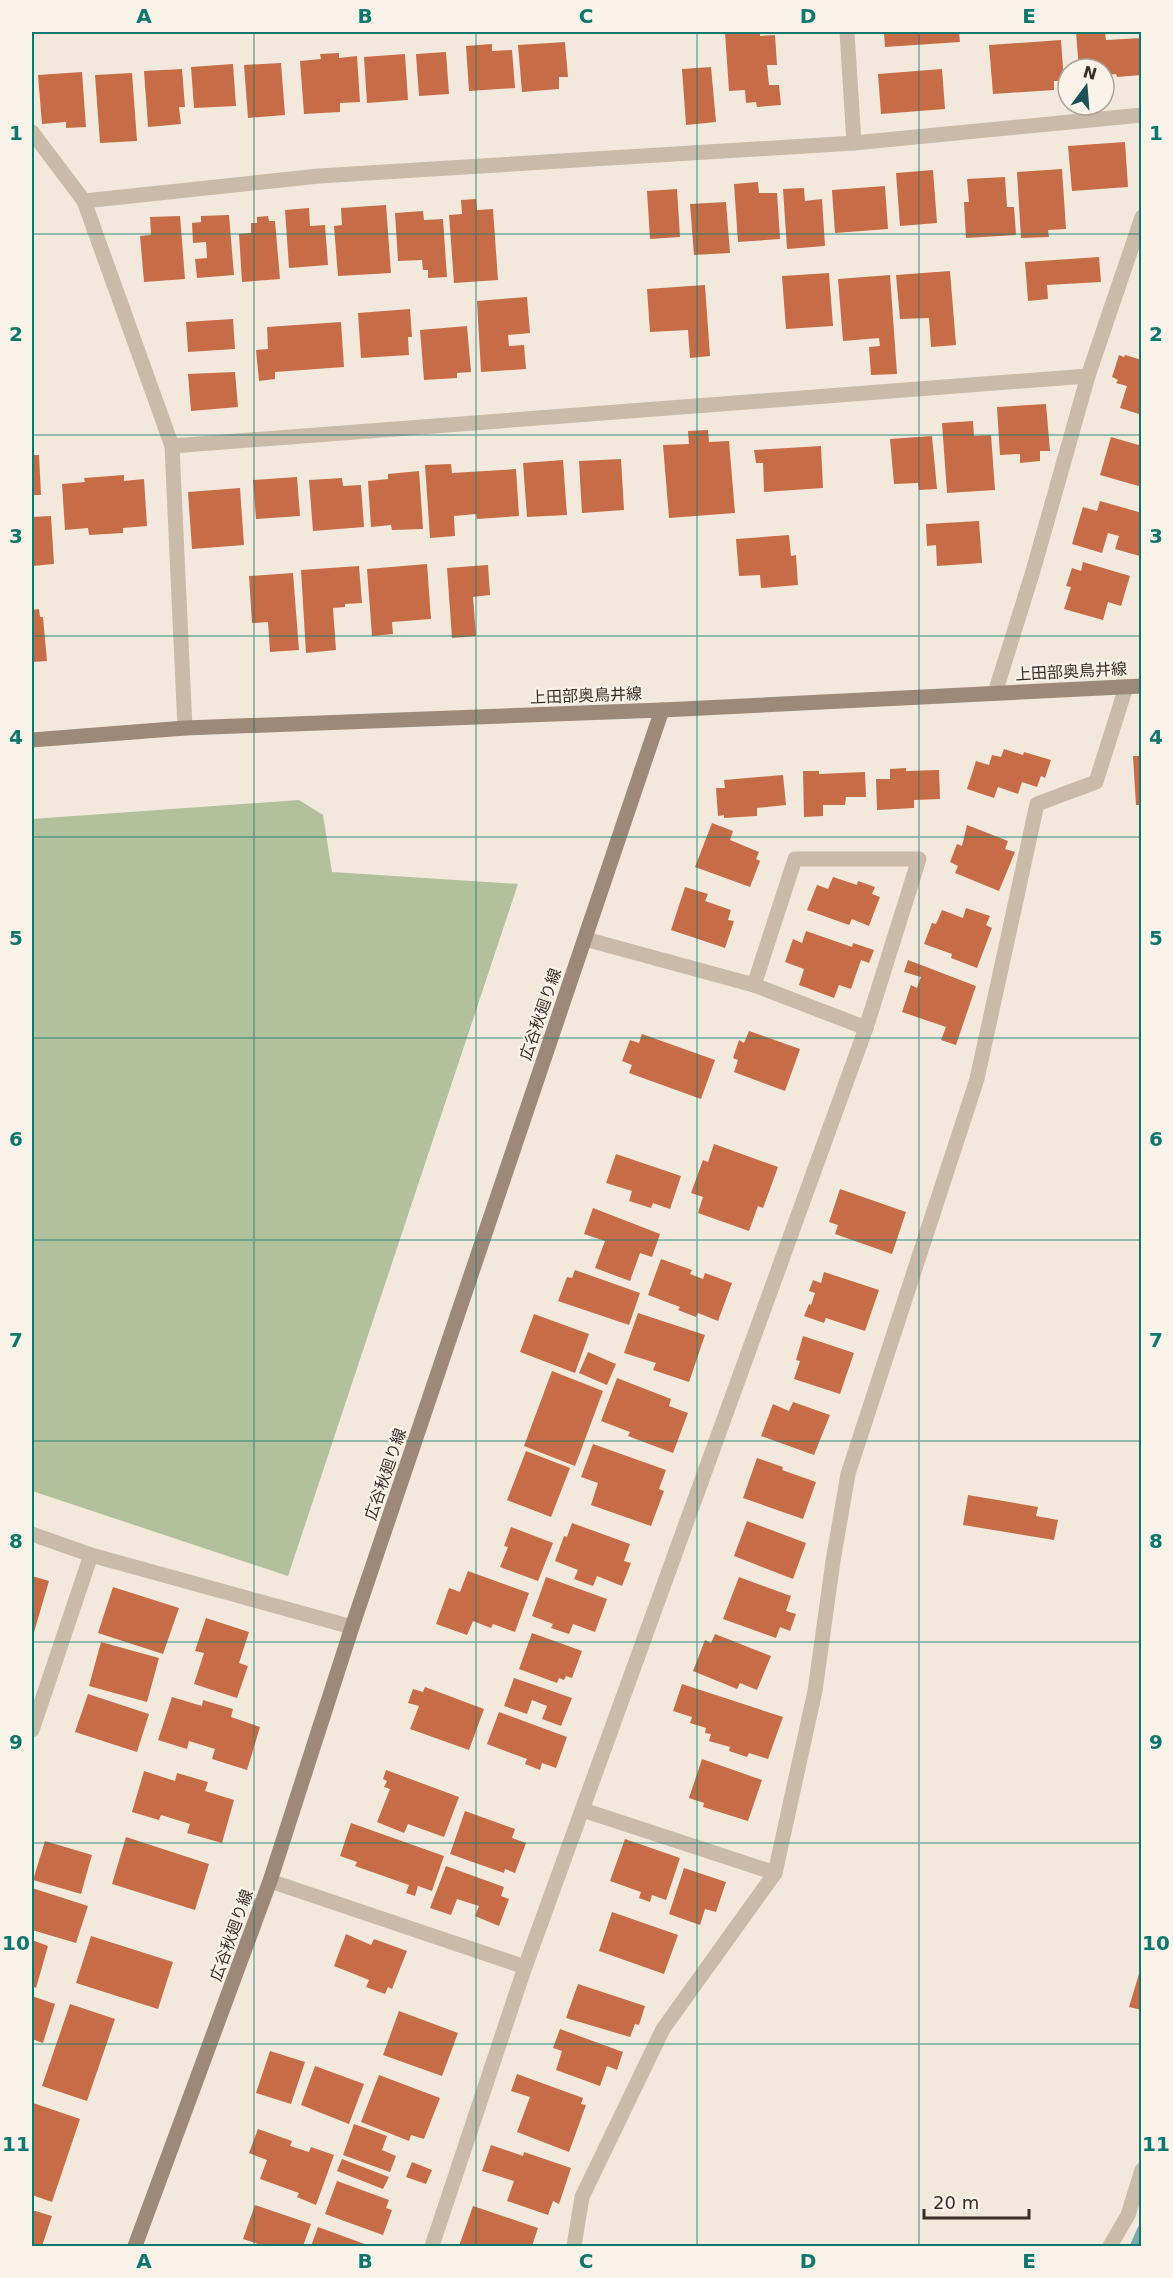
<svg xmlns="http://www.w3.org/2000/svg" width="1173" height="2278" font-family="'DejaVu Sans','Noto Sans JP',sans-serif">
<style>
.green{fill:#b2c19c}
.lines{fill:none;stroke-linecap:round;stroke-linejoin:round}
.stream{stroke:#7baaaf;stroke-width:10}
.building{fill:#c66d47}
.street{stroke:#cabaa8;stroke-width:15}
.secondary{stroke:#9e8979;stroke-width:15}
.grid{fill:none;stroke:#0f766e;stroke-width:1.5;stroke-opacity:0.55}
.labels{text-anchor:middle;stroke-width:4.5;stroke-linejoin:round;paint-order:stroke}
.street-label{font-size:16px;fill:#372e28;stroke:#faf3e9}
.neatline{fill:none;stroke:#0f766e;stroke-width:2}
.grid-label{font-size:20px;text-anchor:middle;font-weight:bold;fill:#0f766e}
</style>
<rect width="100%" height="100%" fill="#f2e9dc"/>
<polygon class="green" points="299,800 323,815 332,872 518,884 288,1576 32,1491 32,819"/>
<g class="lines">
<polyline class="stream" points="1135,2246 1142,2230"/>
</g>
<g class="building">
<polygon points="725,32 760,32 760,36 775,35 777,65 767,65 769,85 779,85 781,105 757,107 756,102 746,103 745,90 729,91"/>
<polygon points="884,32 959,32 960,42 885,47"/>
<polygon points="1076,32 1084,32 1084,34 1105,33 1106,40 1142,38 1142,75 1117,77 1116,74 1104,75 1104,69 1079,69"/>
<polygon points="1061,40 1064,81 1054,81 1054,90 993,94 989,45"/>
<polygon points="565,42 568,77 559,77 559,89 522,92 518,45"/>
<polygon points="492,44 492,51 512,50 515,88 469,91 466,46"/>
<polygon points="446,52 449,94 419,96 416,54"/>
<polygon points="339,53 339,58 357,56 360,102 340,103 340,112 304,114 300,61 321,59 320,54"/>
<polygon points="405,54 408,100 367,103 364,57"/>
<polygon points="281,63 285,115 248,118 244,65"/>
<polygon points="233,64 236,106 194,108 191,67"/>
<polygon points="711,67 716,122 686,125 682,69"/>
<polygon points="182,69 185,107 179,107 181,124 148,127 144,71"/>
<polygon points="942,69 945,109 881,114 878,74"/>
<polygon points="82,72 86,127 66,128 66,122 42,124 38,75"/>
<polygon points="132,73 137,141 100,143 95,75"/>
<polygon points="1125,142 1128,187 1072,191 1068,146"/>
<polygon points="1062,169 1066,229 1048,230 1049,237 1021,238 1017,172"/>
<polygon points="933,170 937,223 900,226 896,173"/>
<polygon points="1005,177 1007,207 1014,207 1016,235 966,238 964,202 969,202 967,179"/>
<polygon points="758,182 759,193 777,193 780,239 738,242 734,184"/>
<polygon points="885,186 888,229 835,233 832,190"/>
<polygon points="804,188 805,201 822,199 825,246 787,249 783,189"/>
<polygon points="677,189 680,237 650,239 647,191"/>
<polygon points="476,199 477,210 493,209 498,280 454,283 449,215 462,214 461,200"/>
<polygon points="726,202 730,253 694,255 690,204"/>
<polygon points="386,205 391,273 338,276 334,226 342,225 341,208"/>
<polygon points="309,208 310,226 325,225 328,265 289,268 285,210"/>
<polygon points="423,211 424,220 443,219 447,277 428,278 428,270 423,270 422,260 398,261 395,213"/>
<polygon points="229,215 234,275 197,278 195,259 207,258 206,242 193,243 192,223 201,222 201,216"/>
<polygon points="180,216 185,279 144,282 140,236 151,235 150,217"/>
<polygon points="268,216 269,221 275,221 280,279 242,282 239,234 251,233 251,223 257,223 257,217"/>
<polygon points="1099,257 1101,282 1047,285 1048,299 1028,301 1025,262"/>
<polygon points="950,271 956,345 931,347 929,318 900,319 896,275"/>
<polygon points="829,273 833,326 786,329 782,276"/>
<polygon points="890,275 897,374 871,375 869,347 880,346 879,338 843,341 838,279"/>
<polygon points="705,285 710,356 690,358 688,330 650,332 647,289"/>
<polygon points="527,297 530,333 508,335 509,346 524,345 526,369 481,372 477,301"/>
<polygon points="410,309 412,337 408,337 409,355 361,358 358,313"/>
<polygon points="233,319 235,349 188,352 186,322"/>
<polygon points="341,322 344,367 275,372 275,379 259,381 256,350 268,349 267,327"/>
<polygon points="467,326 471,372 457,373 457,378 424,380 420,330"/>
<polygon points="1119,355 1124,357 1125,355 1142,360 1142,415 1120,408 1127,386 1116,383 1118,380 1112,377"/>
<polygon points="235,372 238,407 191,411 188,374"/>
<polygon points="1046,404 1050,451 1040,451 1040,461 1020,463 1020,454 1000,455 997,407"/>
<polygon points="973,421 974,436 991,435 995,490 947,493 942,423"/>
<polygon points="708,430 709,442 729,441 735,513 669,518 663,445 689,444 688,431"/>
<polygon points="932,436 937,489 919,490 918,483 894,484 890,439"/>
<polygon points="1111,437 1142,446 1142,487 1100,475"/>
<polygon points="821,446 823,488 764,492 763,463 756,463 754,450"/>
<polygon points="32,455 39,455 41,495 32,495"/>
<polygon points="621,459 624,510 582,513 579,461"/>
<polygon points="563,460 567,515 527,517 523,463"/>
<polygon points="451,464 452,473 516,469 519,516 477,519 476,514 454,516 455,536 430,538 425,465"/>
<polygon points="419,471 423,529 392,530 391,525 371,527 368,481 388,479 388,474"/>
<polygon points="124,475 124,481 144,479 147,526 123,528 123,533 89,535 88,528 65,530 62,484 85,482 84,478"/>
<polygon points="297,477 300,516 256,519 253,480"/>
<polygon points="342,478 343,486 361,485 364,527 313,531 309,480"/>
<polygon points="240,488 244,545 192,549 188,492"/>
<polygon points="1100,501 1142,513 1140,556 1115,549 1119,536 1108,533 1102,553 1072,544 1083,507 1097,511"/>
<polygon points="51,516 54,564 32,566 32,517"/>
<polygon points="979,521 982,563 937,566 936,545 927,546 926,524"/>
<polygon points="789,535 791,556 796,555 798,585 761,588 760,575 739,576 736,539"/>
<polygon points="1083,562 1130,576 1121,606 1108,602 1103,620 1064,609 1071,587 1066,586 1072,568 1081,571"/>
<polygon points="427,564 431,619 392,622 393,634 372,636 367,569"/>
<polygon points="488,565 490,595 473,597 476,636 452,638 447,568"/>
<polygon points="359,566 362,603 345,604 345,607 333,608 336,650 306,653 301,570"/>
<polygon points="293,573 299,650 270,652 268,622 252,623 249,576"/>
<polygon points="39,609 40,617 43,617 47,661 32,662 32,610"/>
<polygon points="1004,749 1023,755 1024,752 1051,760 1045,778 1041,776 1037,787 1022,782 1018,794 998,787 994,798 967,789 976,761 989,765 992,755 1001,757"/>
<polygon points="1133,756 1142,756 1142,805 1136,805"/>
<polygon points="906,768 906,771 939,770 940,799 914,800 914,808 877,810 876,779 890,779 890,769"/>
<polygon points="803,771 819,771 819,774 865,772 866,797 846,797 845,805 823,805 823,816 804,817"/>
<polygon points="783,775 786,805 757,808 757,816 724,818 724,815 718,816 716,788 725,788 724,780"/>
<polygon points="712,823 733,831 730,840 759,852 756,859 760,861 750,887 695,867"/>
<polygon points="967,825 1008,841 1005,849 1015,852 999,891 955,873 958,866 950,862 957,844 962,846"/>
<polygon points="833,877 857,885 858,881 875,887 872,894 880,897 869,926 852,919 849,925 807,910 817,885 828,889"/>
<polygon points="685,887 708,894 705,901 731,910 728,920 734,921 725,948 671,930"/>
<polygon points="966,908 990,916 986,925 992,928 977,968 951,958 952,954 924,944 932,923 936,924 942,910 963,918"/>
<polygon points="806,931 852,947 853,943 874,950 869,963 861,960 851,989 839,985 834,998 799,985 804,969 785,962 793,939 802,943"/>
<polygon points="908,960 976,986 956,1045 941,1040 946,1027 902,1012 911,985 917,988 921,977 904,972"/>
<polygon points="749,1031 800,1049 785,1091 734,1072 738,1060 733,1058 739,1040 744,1043"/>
<polygon points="642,1034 715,1060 701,1099 629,1073 632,1065 622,1061 630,1040 639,1043"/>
<polygon points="714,1144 778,1167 763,1208 758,1206 749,1231 698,1213 703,1197 691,1193 703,1160 708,1162"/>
<polygon points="616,1154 681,1176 670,1209 653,1203 651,1208 629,1201 632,1191 606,1183"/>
<polygon points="840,1189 906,1212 892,1254 835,1234 838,1225 829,1222"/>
<polygon points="593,1208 660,1234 652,1257 640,1253 630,1281 595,1268 605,1241 584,1234"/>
<polygon points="661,1259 692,1270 690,1274 703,1279 705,1273 732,1283 718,1321 698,1313 696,1317 678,1310 680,1307 648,1295"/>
<polygon points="575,1270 640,1293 629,1325 558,1301 567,1277 572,1278"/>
<polygon points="824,1272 879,1290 865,1331 826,1318 824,1323 804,1316 809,1304 811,1305 815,1293 809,1291 813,1280 821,1283"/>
<polygon points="638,1313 705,1335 689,1382 653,1370 656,1363 624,1353"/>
<polygon points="534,1314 589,1334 575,1373 520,1352"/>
<polygon points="803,1336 854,1353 840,1394 794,1379 800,1361 796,1360"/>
<polygon points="588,1352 616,1364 607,1385 579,1373"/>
<polygon points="552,1371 603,1391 575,1466 524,1446"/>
<polygon points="617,1378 671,1399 669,1406 688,1413 673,1453 628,1436 630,1432 601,1421"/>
<polygon points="793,1402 830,1415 814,1455 761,1436 773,1404 789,1411"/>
<polygon points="593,1444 666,1470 659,1489 664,1491 651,1526 591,1505 598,1483 581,1477"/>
<polygon points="526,1451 570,1468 551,1517 507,1500"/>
<polygon points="757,1458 783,1467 782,1470 816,1482 803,1519 743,1498"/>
<polygon points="968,1495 1038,1507 1036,1516 1058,1520 1054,1540 963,1525"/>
<polygon points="747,1521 806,1543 793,1579 734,1556"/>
<polygon points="572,1523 630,1544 624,1561 631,1563 622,1586 597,1576 593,1586 574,1579 578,1570 555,1561 564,1536 567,1537"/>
<polygon points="511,1527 553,1543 538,1581 500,1567 508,1547 504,1546"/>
<polygon points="468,1571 529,1593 515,1632 493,1624 491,1628 473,1621 467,1635 436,1624 449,1588 460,1592"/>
<polygon points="32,1576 49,1581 32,1639"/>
<polygon points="546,1577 607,1599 595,1632 573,1624 569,1634 551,1628 553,1624 532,1616"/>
<polygon points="739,1577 791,1596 786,1611 796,1614 790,1631 780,1627 776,1638 723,1619"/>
<polygon points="113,1587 179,1608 163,1654 98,1633"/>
<polygon points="206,1618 249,1632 239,1663 248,1666 237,1698 194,1684 204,1653 195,1651"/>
<polygon points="532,1633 582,1651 572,1678 566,1676 564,1680 559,1678 557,1683 519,1669"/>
<polygon points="715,1634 771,1656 757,1690 740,1683 737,1689 693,1671 705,1640 711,1643"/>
<polygon points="101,1642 159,1658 147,1702 89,1686"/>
<polygon points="514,1678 572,1698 561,1726 542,1719 547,1706 532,1700 527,1714 504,1706"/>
<polygon points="682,1684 783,1717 768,1759 749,1753 747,1757 729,1751 730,1747 709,1741 711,1734 705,1733 706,1728 690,1723 692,1717 673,1711"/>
<polygon points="425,1687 484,1709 469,1750 410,1729 419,1706 408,1703 413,1689 423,1692"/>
<polygon points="88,1694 149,1714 137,1752 75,1732"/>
<polygon points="172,1697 202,1706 203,1700 233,1709 231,1717 260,1727 247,1770 212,1759 215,1749 189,1741 187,1749 158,1740"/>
<polygon points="499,1712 567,1737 556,1768 542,1763 540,1770 525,1764 527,1759 487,1744"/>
<polygon points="702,1759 762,1780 748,1821 703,1807 704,1803 689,1798"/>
<polygon points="386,1770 459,1797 444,1837 408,1824 404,1833 377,1822 390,1789 384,1787 387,1781 383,1779"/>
<polygon points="144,1771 175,1781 177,1773 208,1782 205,1791 234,1800 222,1843 187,1833 190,1824 161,1815 159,1820 132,1812"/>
<polygon points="465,1811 515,1829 512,1838 526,1843 515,1873 505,1869 504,1873 450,1854"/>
<polygon points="351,1823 444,1856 432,1891 418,1886 415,1896 406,1893 409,1885 355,1866 357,1862 340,1856"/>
<polygon points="126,1837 209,1864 195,1910 112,1884"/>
<polygon points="625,1839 680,1858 666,1900 652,1895 650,1902 639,1898 641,1892 610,1881"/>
<polygon points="45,1841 92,1855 81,1894 33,1880"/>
<polygon points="446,1866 504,1887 501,1896 509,1899 499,1926 475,1916 479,1906 457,1899 451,1915 430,1908"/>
<polygon points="684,1868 726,1882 716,1912 705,1909 700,1925 669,1914"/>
<polygon points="32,1888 88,1906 76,1943 32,1930"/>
<polygon points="612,1912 678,1935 664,1974 599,1951"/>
<polygon points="346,1934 371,1945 374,1939 407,1951 392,1989 388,1987 385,1994 366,1987 369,1980 334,1966"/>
<polygon points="91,1936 173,1962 158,2009 76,1983"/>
<polygon points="32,1940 48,1946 36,1988 32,1986"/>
<polygon points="1139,1974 1142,1975 1142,2010 1129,2007"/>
<polygon points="578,1984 645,2006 639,2025 635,2024 630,2037 566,2018"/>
<polygon points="32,1996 55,2004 43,2043 32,2039"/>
<polygon points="70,2004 115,2019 87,2101 42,2086"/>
<polygon points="399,2011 458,2033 442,2076 383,2055"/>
<polygon points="560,2029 623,2052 617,2070 607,2066 600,2086 556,2070 562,2051 553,2048"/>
<polygon points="270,2051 305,2062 291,2104 256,2093"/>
<polygon points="315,2066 364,2084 349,2124 301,2105"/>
<polygon points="517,2074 583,2098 581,2104 586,2105 569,2152 517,2132 530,2097 511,2091"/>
<polygon points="379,2075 440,2098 424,2139 411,2135 409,2141 361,2122"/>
<polygon points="33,2103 80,2119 52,2202 32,2195"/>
<polygon points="354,2124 387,2136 382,2150 396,2156 390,2172 343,2155"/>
<polygon points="258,2129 292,2141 290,2146 309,2152 311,2147 334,2155 316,2205 297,2197 299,2193 260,2179 267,2160 249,2153"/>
<polygon points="491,2145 523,2156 524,2152 571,2168 559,2204 553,2201 548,2215 507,2201 514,2181 482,2171"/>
<polygon points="342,2159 389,2177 383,2189 337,2171"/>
<polygon points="412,2162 432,2170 426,2184 406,2177"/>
<polygon points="337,2181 389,2200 386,2208 392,2210 383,2235 325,2214"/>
<polygon points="255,2205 311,2224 303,2246 264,2246 243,2239"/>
<polygon points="473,2206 538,2228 532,2246 459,2246"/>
<polygon points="32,2210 52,2216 42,2246 32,2246"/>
<polygon points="318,2227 370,2246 311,2246"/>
</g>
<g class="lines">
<g class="street">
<polyline points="847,32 854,143"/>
<polyline points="32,132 84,201 172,446 185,728"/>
<polyline points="84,201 319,176 854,143 1142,115"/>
<polyline points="172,446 1088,376"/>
<polyline points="995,693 1033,571 1088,376 1142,217"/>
<polyline points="585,939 754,985 866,1028"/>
<polyline points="32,1534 91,1555 352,1627"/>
<polyline points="32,1730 91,1555"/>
<polyline points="583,1810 775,1873"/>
<polyline points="270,1881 525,1967"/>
<polyline points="432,2246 525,1967 866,1028 919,859 795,859 754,985"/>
<polyline points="574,2246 582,2197 663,2029 775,1873 815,1691 833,1561 848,1474 977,1079 1037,804 1096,782 1126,687"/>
<polyline points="1110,2246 1128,2215 1142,2170"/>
</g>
<g class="secondary">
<polyline points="32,740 185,728 662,710 1142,686"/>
<polyline points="135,2246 270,1881 352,1627 662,710"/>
</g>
</g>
<path class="grid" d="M 254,32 L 254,2246M 476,32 L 476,2246M 697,32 L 697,2246M 919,32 L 919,2246M 32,234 L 1142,234M 32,435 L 1142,435M 32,636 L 1142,636M 32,837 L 1142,837M 32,1038 L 1142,1038M 32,1240 L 1142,1240M 32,1441 L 1142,1441M 32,1642 L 1142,1642M 32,1843 L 1142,1843M 32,2044 L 1142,2044"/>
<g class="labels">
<g class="street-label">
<text transform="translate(1071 671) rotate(-3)" y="6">上田部奥鳥井線</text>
<text transform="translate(586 695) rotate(-2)" y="6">上田部奥鳥井線</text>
<text transform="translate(540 1014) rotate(-71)" y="6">広谷秋廻り線</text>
<text transform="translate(385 1474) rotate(-71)" y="6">広谷秋廻り線</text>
<text transform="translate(231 1935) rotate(-70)" y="6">広谷秋廻り線</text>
</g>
</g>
<rect width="1173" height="2278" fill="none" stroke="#faf3e9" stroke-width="66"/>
<g transform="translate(1086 87) rotate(16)"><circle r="28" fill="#faf3e9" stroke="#aca49c" stroke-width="1.5"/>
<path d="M0-4.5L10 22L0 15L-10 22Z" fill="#1e5159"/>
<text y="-9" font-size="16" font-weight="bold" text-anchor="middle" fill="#372e28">N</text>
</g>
<path d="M924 2209v9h105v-9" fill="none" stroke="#372e28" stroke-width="3"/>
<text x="933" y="2209" font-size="18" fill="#372e28" stroke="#faf3e9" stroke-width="4.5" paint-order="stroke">20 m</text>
<rect x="33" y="33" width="1107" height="2212" class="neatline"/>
<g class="grid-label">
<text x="144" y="23">A</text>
<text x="365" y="23">B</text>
<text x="586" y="23">C</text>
<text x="808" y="23">D</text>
<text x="1029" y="23">E</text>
<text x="16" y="140">1</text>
<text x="1156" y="140">1</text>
<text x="16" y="341">2</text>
<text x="1156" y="341">2</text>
<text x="16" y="543">3</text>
<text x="1156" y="543">3</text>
<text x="16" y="744">4</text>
<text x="1156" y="744">4</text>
<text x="16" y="945">5</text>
<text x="1156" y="945">5</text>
<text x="16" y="1146">6</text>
<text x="1156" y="1146">6</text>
<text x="16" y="1347">7</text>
<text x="1156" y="1347">7</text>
<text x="16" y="1548">8</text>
<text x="1156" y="1548">8</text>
<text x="16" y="1749">9</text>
<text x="1156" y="1749">9</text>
<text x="16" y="1950">10</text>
<text x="1156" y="1950">10</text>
<text x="16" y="2151">11</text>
<text x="1156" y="2151">11</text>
<text x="144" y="2268">A</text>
<text x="365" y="2268">B</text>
<text x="586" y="2268">C</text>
<text x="808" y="2268">D</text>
<text x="1029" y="2268">E</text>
</g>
</svg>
